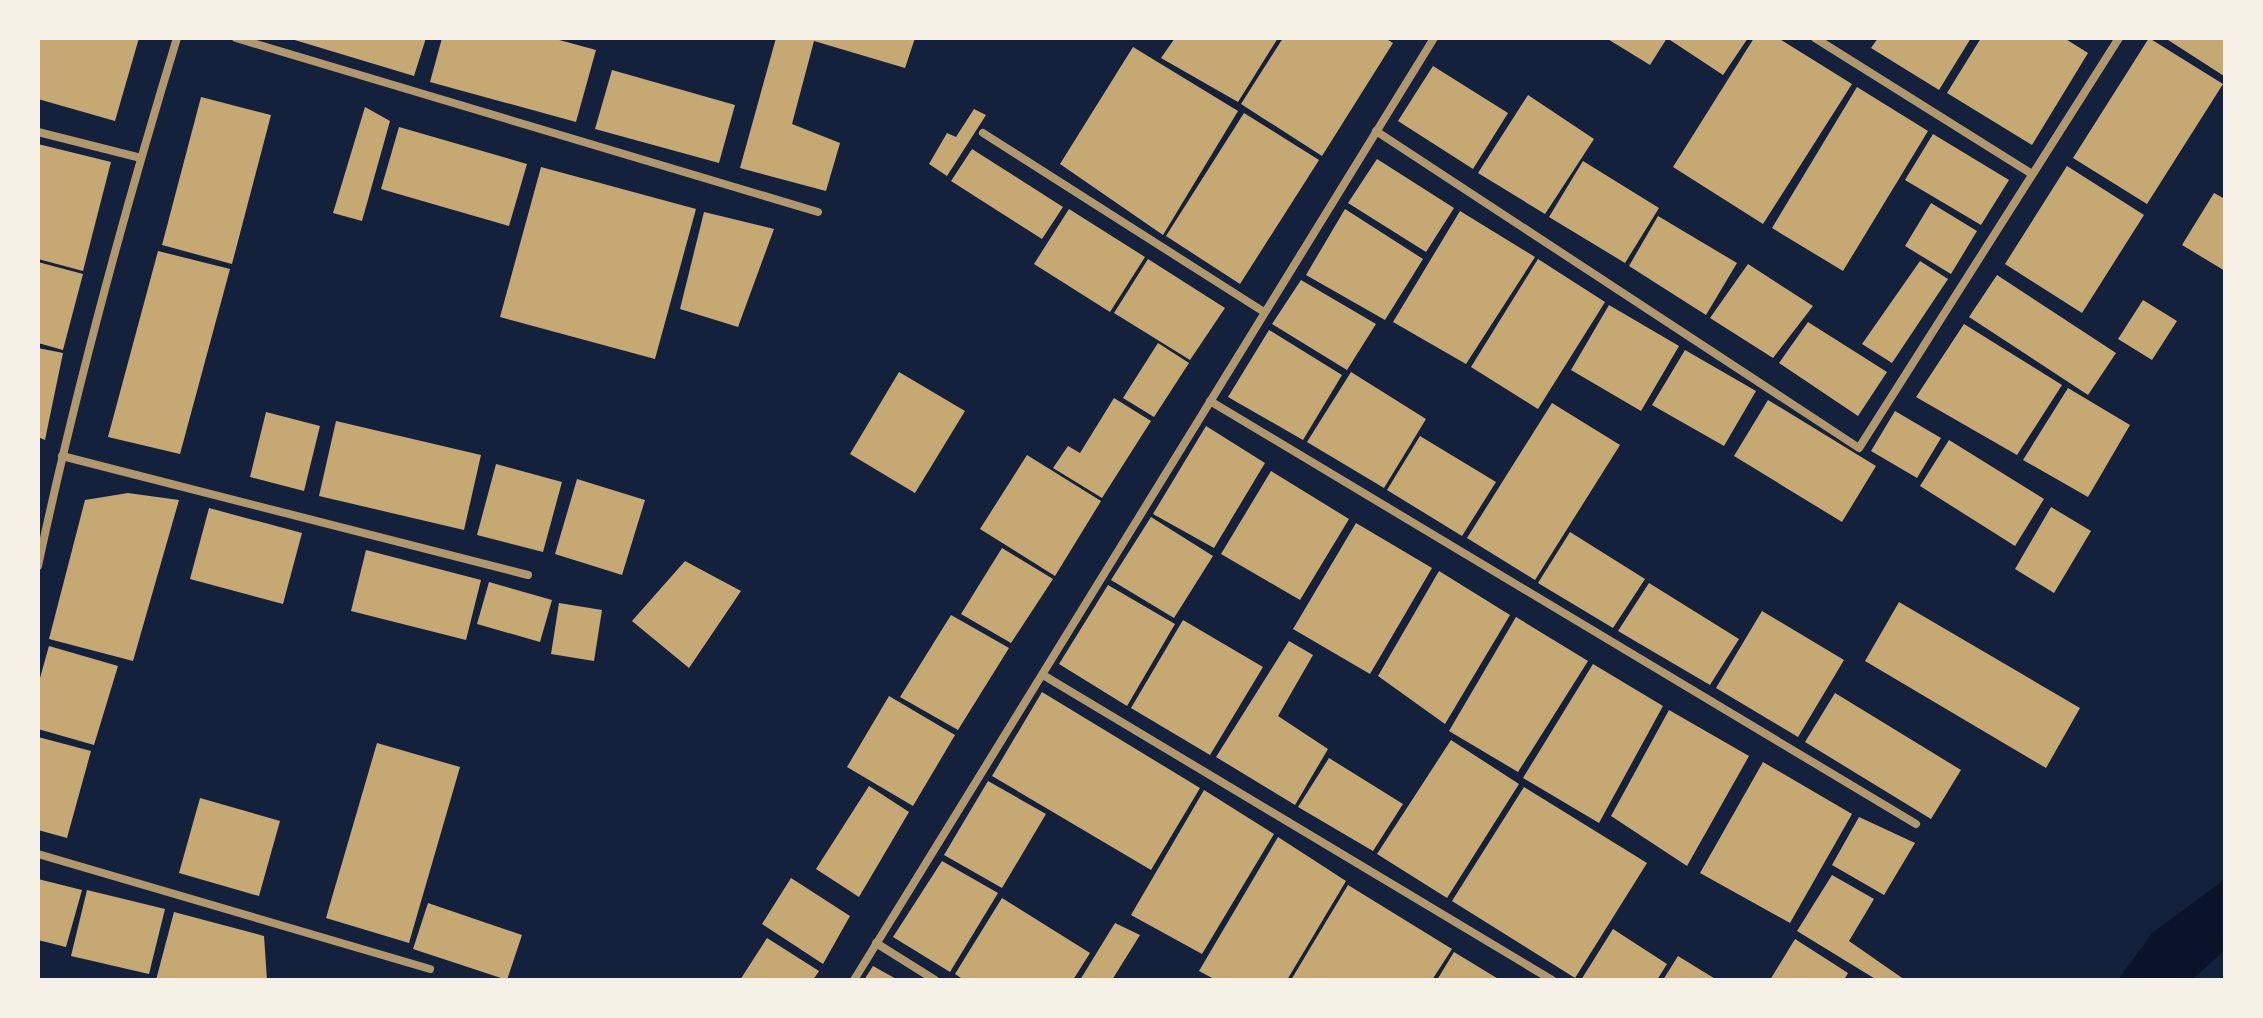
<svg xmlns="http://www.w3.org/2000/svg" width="2263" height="1018" font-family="Spectral,serif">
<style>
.water{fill:#0b132b}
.building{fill:#c6a872}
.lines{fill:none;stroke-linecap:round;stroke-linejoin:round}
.minor{stroke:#b1986c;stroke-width:8}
</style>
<rect width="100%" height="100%" fill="#14213d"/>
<polygon class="water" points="2225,879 2225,950 2192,980 2118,980 2152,933"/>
<g class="building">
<polygon points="38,38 139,38 115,121 38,99"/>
<polygon points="288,38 426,38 414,76"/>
<polygon points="442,38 552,38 596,50 576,122 430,82"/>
<polygon points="776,38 915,38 905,68 814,41 792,124 840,143 826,191 740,168"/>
<polygon points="1175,38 1278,38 1238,102 1161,58"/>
<polygon points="1283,38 1385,38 1393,43 1322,156 1241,104"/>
<polygon points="1606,38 1667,38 1650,65"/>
<polygon points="1671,38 1748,38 1723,75 1670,40"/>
<polygon points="1754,38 1778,38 1852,84 1763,224 1673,167"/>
<polygon points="1878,38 1971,38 1939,90 1871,48"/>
<polygon points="1981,38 2064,38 2088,53 2032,145 1947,93"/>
<polygon points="2149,38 2223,84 2147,204 2073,158"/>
<polygon points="2165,38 2225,38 2225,75 2224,76"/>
<polygon points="1133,47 1238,111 1163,235 1060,164"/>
<polygon points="1433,66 1508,113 1473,169 1398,121"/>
<polygon points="612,70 735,105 719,163 595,129"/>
<polygon points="1857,87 1928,131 1843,271 1772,228"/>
<polygon points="1528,95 1594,139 1545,214 1478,173"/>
<polygon points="201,97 271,115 232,264 162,245"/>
<polygon points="365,107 390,121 362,221 333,213"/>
<polygon points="974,109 986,115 947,176 929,164 947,133 956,137"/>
<polygon points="1244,113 1319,160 1240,284 1166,236"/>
<polygon points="399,127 527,164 509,226 381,189"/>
<polygon points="1933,134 2009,180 1981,225 1905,180"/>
<polygon points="38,144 111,162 83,271 38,259"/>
<polygon points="972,149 1063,207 1042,239 951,181"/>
<polygon points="1377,159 1454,208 1426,252 1348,203"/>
<polygon points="1583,161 1659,208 1625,263 1549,217"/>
<polygon points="2067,166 2144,215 2082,313 2005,264"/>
<polygon points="541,167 696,209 655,359 500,317"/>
<polygon points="2214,193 2225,199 2225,271 2182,245"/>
<polygon points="1931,203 1977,231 1951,274 1905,246"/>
<polygon points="1069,209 1145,257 1110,312 1034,264"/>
<polygon points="1345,209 1423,259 1385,320 1306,275"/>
<polygon points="1460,211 1535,257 1466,364 1393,322"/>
<polygon points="704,212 774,229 738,327 680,309"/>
<polygon points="1658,216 1737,263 1706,315 1629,266"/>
<polygon points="158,251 230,269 180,454 108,437"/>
<polygon points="1148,259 1225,308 1190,360 1114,313"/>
<polygon points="1538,259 1605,302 1538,409 1471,367"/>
<polygon points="1920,261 1948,279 1892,363 1862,344"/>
<polygon points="38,262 83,274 63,350 38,343"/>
<polygon points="1748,264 1813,306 1773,358 1710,318"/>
<polygon points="1997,275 2116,353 2088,395 1969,317"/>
<polygon points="1301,280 1376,324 1347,370 1272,324"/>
<polygon points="2143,300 2177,321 2152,360 2118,339"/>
<polygon points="1609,305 1679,346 1641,411 1571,370"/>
<polygon points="1808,322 1887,372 1858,416 1779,363"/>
<polygon points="1964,324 2062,385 2017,455 1916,397"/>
<polygon points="1269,330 1342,375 1303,440 1228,397"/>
<polygon points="1158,343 1189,363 1154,417 1123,398"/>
<polygon points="38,348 63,353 45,440 38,437"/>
<polygon points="1685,350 1756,391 1724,446 1652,405"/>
<polygon points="899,372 965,411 915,493 850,454"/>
<polygon points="1351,372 1426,419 1384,488 1307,442"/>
<polygon points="2068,388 2130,425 2088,497 2023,460"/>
<polygon points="1114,398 1151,421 1102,498 1053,468 1068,446 1080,453"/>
<polygon points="1768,400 1876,466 1842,522 1734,456"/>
<polygon points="1552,403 1620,445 1535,580 1467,538"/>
<polygon points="1895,411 1941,438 1917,478 1871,451"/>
<polygon points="266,412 320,426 304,491 250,477"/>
<polygon points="336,421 481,455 464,530 319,496"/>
<polygon points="1206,426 1265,463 1214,548 1153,514"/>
<polygon points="1420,436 1496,482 1462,536 1387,490"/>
<polygon points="1949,440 2044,499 2015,546 1920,486"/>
<polygon points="1027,455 1101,501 1055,576 980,529"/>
<polygon points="496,464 562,482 543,552 477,535"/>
<polygon points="1271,471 1349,519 1300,600 1221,554"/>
<polygon points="577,479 645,500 622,575 555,554"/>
<polygon points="128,493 179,500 133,661 49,639 85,500"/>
<polygon points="2051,507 2091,531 2054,593 2015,569"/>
<polygon points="209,508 302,533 283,604 190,579"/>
<polygon points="1151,517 1213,556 1174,618 1111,580"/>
<polygon points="1356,523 1432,568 1370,674 1293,629"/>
<polygon points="1570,532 1645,579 1613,628 1538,583"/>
<polygon points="1002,548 1053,579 1011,643 961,614"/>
<polygon points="366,550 481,580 466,640 351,611"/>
<polygon points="685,561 741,591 689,668 632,621"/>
<polygon points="1439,571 1510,615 1445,724 1378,676"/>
<polygon points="489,582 552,600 540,642 477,624"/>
<polygon points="1649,583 1739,639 1710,685 1618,631"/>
<polygon points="1108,585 1175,624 1127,706 1059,664"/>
<polygon points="1899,602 2080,708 2046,768 1865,661"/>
<polygon points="559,603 602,610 594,661 551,654"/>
<polygon points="1762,611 1844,660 1798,737 1716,688"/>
<polygon points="951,615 1009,648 958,730 900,697"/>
<polygon points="1516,617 1588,661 1518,772 1449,731"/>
<polygon points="1183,620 1263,667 1210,755 1131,708"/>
<polygon points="1289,641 1313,655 1278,716 1328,749 1295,805 1216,757"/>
<polygon points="49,646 118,666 94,745 38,729 38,685"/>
<polygon points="1593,664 1663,706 1599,823 1523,778"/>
<polygon points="1042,692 1200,788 1151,870 992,776"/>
<polygon points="1835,693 1961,770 1931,819 1805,742"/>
<polygon points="889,696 955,735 913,806 847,767"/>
<polygon points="1669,710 1749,756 1687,866 1611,816"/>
<polygon points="38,737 91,751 67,838 38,830"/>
<polygon points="1451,740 1519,784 1447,898 1377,854"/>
<polygon points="377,743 460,767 409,943 326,918"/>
<polygon points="1329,758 1403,804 1373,851 1298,807"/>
<polygon points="1763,762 1852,814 1790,923 1700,873"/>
<polygon points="988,781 1046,814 1002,888 944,855"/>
<polygon points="869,786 909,812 859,897 816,869"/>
<polygon points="1524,787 1647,863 1575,978 1452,901"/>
<polygon points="1204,790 1274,834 1202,954 1131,915"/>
<polygon points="200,798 280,821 259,896 179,873"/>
<polygon points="1859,817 1915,843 1884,895 1832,865"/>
<polygon points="1278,837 1346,881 1287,980 1216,980 1199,971"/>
<polygon points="942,861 998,893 950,972 893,937"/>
<polygon points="1832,875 1874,899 1849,941 1905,980 1877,980 1797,931"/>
<polygon points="791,878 850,916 823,964 762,924"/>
<polygon points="38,879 82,890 66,947 38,940"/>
<polygon points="1348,885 1452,949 1432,980 1291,980"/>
<polygon points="87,890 165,909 149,974 71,956"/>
<polygon points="1002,898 1090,953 1073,980 964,980 955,974"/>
<polygon points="428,903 522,935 507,980 413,949"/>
<polygon points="174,912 264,936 267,980 156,980"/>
<polygon points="1115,923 1140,935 1112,980 1080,980"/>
<polygon points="1613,929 1667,964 1657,980 1581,980"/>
<polygon points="767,938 819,971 813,980 740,980"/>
<polygon points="1795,939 1848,973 1844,980 1770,980"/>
<polygon points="1454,952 1500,980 1437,980"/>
<polygon points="1678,956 1717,980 1663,980"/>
<polygon points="873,966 898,980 864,980"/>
</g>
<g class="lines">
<g class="minor">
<polyline points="236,38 818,212"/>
<polyline points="1815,38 2032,174"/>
<polyline points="1376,131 1859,448 2119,38"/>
<polyline points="38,132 141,158"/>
<polyline points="983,133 1264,312"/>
<polyline points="1210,401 1916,824"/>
<polyline points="62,456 528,575"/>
<path d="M 38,566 C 76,388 124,212 177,38"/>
<polyline points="1043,675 1552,980"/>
<polyline points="38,854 430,969"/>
<polyline points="876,943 935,980"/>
<polyline points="854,980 1434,38"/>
</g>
</g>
<rect width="2263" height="1018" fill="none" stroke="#f6f1e7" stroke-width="80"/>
</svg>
